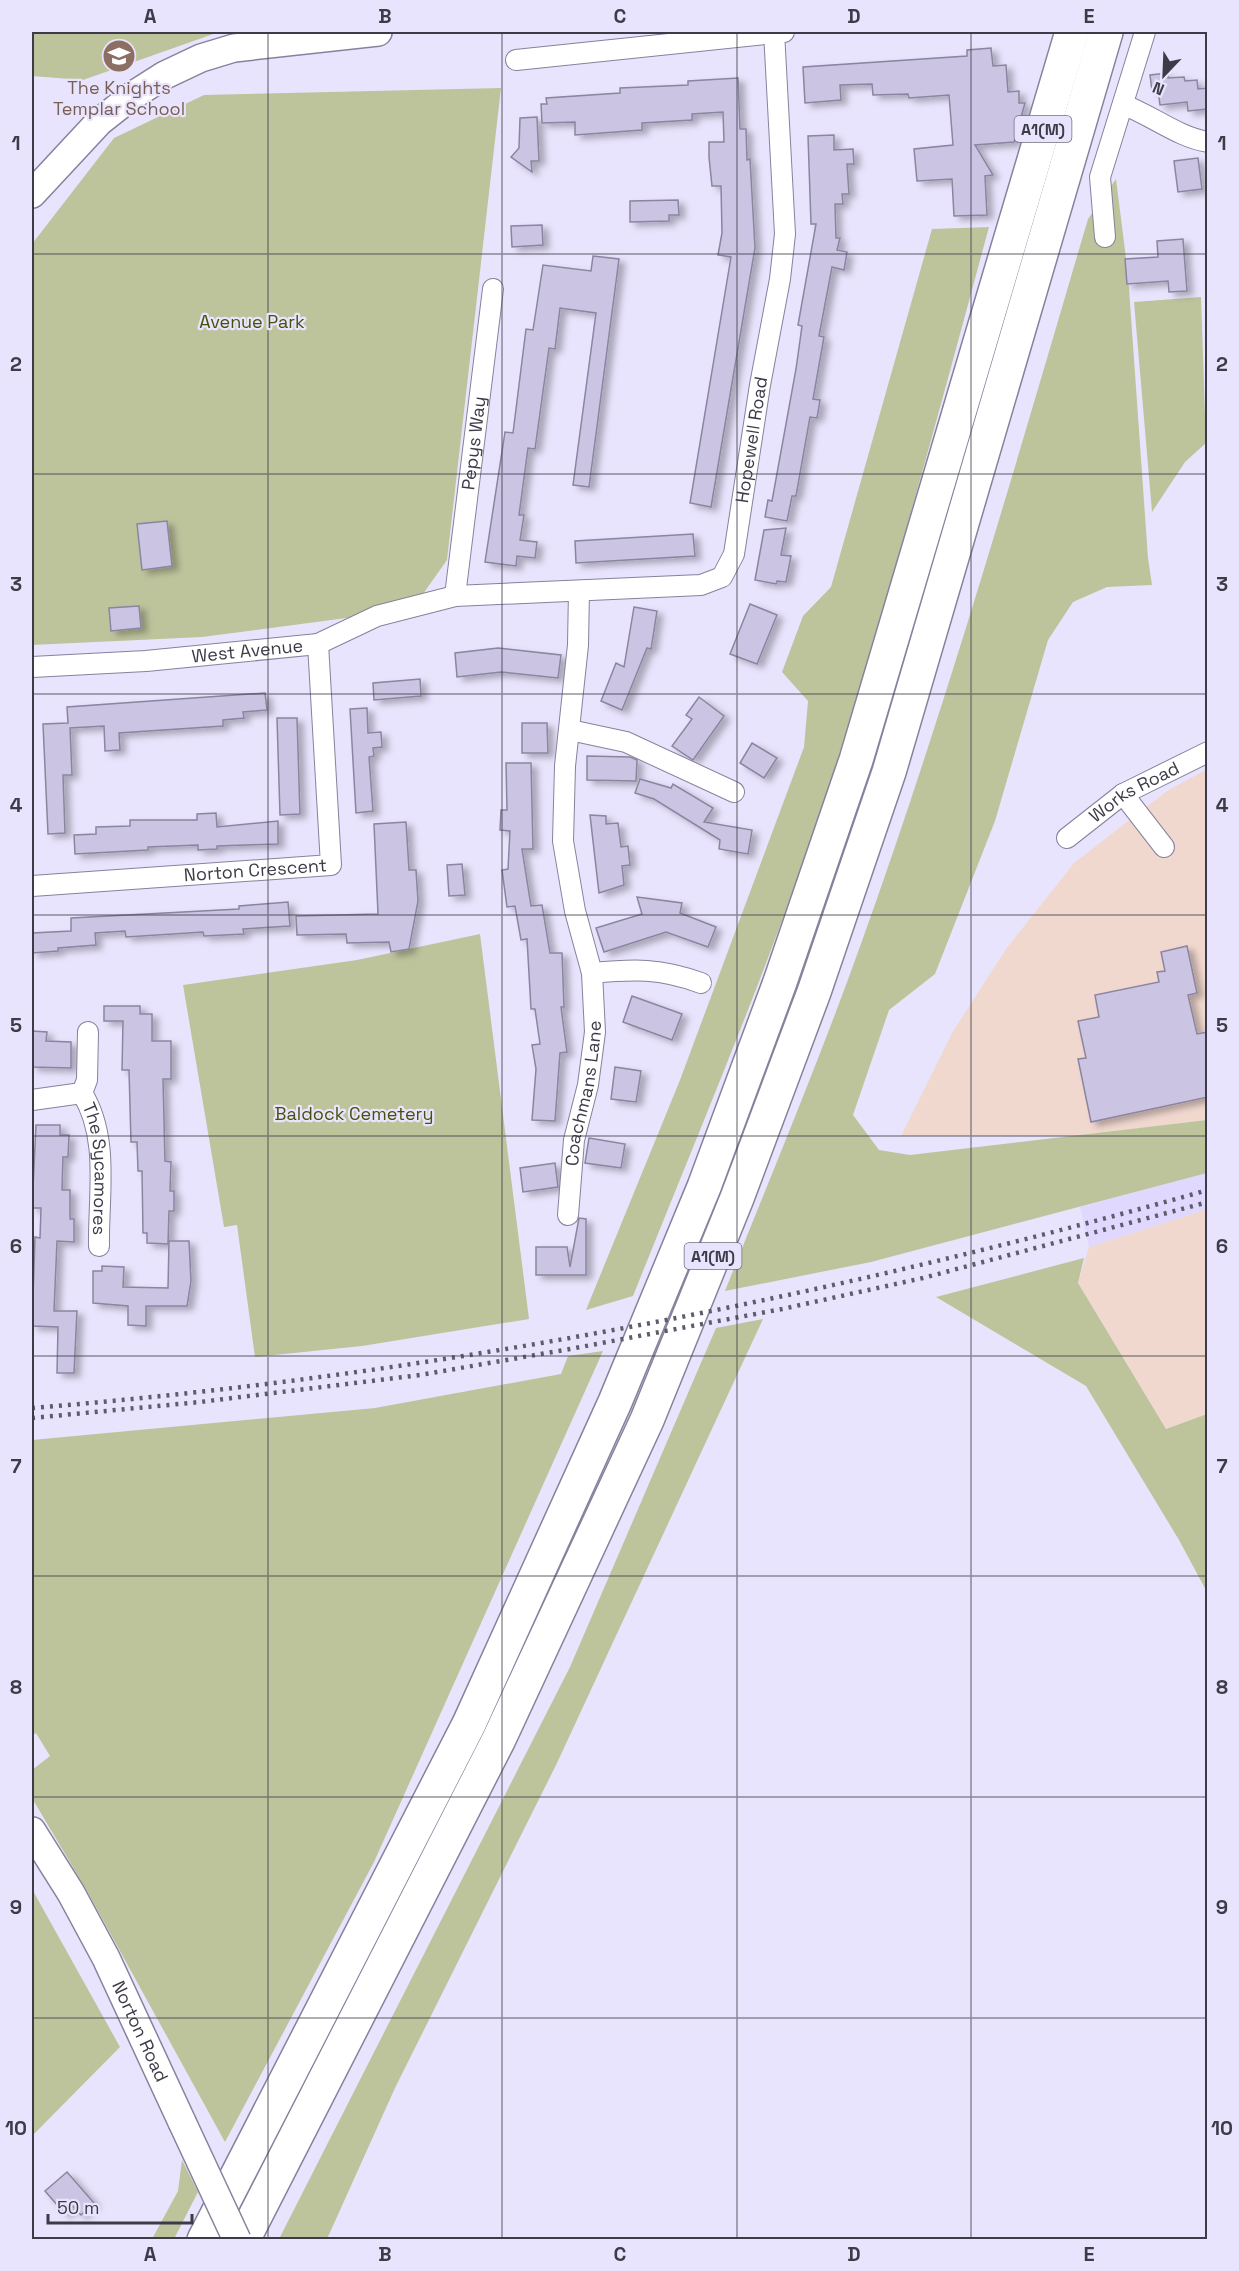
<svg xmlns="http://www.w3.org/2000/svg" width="1239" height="2271" font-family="'Space Grotesk',sans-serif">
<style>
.industrial{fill:#f1d8cf}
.built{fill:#e0d8fe}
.green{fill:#bdc49c}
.building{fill:#cbc4e2;stroke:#8b85a1;stroke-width:1.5;filter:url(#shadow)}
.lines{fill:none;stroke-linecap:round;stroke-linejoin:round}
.street-casing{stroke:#87819c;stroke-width:22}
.secondary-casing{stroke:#87819c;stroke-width:30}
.highway-casing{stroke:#87819c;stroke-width:36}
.street{stroke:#fff;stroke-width:20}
.secondary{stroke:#fff;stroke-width:27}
.highway{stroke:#fff;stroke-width:33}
.rail{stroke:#5e5c6a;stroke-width:4.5;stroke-dasharray:3 6;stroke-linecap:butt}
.secondary-bridge-casing{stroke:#87819c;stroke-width:30;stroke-linecap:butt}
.secondary-bridge{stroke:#fff;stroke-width:27}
.grid{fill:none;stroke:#3d3b47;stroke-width:1.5;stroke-opacity:0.55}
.labels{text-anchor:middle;stroke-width:4.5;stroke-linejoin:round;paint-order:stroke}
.shield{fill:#e9e4fd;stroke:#716e7e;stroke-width:1.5}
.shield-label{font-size:16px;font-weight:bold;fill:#3d3b47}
.education-label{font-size:18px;fill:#785e54;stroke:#e9e4fd}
.park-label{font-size:18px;fill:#484f0a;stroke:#e9e4fd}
.street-label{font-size:18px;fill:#3d3b47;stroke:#e9e4fd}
.neatline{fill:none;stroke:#3d3b47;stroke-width:2}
.grid-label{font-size:20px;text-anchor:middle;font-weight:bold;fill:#3d3b47}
</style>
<defs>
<filter id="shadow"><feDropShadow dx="6" dy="4" stdDeviation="3" flood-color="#0004"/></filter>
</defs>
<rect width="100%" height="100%" fill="#e9e4fd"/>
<g class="industrial">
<polygon points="1207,769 1207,1120 1072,1136 901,1136 952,1033 1006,949 1074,863 1167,791"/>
<polygon points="1207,1209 1207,1414 1166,1429 1078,1283 1089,1247"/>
</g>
<polygon class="built" points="1207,1173 1207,1209 1089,1247 1080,1207"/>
<g class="green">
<polygon points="32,32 219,32 83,80 32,76"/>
<polygon points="501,88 447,560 423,594 354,617 202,637 32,645 32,244 114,138 204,95"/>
<path d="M 1116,179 L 1128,274 L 1148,558 L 1152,585 L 1107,587 L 1073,602 L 1048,640 L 995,821 L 935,974 L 889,1010 L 853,1115 L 879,1150 L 910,1155 L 1207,1120 L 1207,1173 L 871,1262 L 725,1291 C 771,1175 820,1059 862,941 C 947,704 1017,460 1088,219 Z"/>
<path d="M 989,227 C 937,419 886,610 825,799 C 769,967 699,1131 633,1296 L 586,1310 L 680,1080 L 804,747 L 808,701 L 782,672 L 803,616 L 831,587 L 932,229 Z"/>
<polygon points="1201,297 1206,443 1185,462 1152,512 1134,302"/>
<polygon points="480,934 529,1319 362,1346 255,1357 237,1225 224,1227 183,985 357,960"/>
<polygon points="1084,1258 1078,1283 1166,1429 1207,1414 1207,1592 1179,1540 1086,1386 936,1297"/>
<polygon points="763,1319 557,1763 395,2088 327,2239 279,2239 570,1667 716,1328"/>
<polygon points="603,1351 374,1862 225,2142 87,1891 32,1798 32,1770 50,1756 36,1733 32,1736 32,1440 375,1408 561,1374 568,1356"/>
<polygon points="32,1889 120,2047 32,2136"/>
<polygon points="182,2160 198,2192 174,2239 152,2239 178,2191"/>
</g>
<g class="building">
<polygon points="991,48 993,66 1006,65 1008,92 1019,91 1019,103 1025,103 1014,142 975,145 993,175 985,176 987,215 954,216 952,179 917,181 914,149 953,145 949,95 909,98 908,94 873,95 872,84 840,85 841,100 805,103 803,67 967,56 967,50"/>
<polygon points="1168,73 1168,78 1184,77 1185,81 1197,80 1198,89 1208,88 1208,109 1188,111 1187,102 1160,105 1158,90 1152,91 1150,75"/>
<polygon points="738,78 740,129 746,129 747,160 750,159 755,248 711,507 690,503 731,257 718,255 722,233 721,186 712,186 709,157 709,142 724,142 723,112 692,114 692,120 642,123 642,130 575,135 575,122 542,123 541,104 547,104 546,98 620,93 620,88 688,85 688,81"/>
<polygon points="537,117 539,161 531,161 532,172 511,157 519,148 520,118"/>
<polygon points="834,135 834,150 853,149 854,164 847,164 849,194 842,194 843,204 835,204 836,238 840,238 837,250 847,252 844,270 832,267 819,336 824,337 813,399 820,400 817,418 810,417 796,496 792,496 787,521 765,517 768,500 772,501 796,369 802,326 798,325 816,224 811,224 808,136"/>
<polygon points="1198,158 1202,189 1178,192 1174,161"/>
<polygon points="678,200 679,215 669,215 669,221 630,222 630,201"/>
<polygon points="542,225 543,245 512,247 511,226"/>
<polygon points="1183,239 1187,291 1169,292 1168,281 1127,284 1125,259 1158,257 1157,241"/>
<polygon points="593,256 619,259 589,487 573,485 596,313 560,308 555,349 549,348 535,449 528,448 519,515 524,515 520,540 537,542 535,558 517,556 516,566 485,562 505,432 513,433 526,329 533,330 543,265 591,271"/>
<polygon points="167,521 172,566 142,570 137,524"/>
<polygon points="786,528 781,555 791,556 786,582 777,581 776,584 755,580 764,530"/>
<polygon points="693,534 695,556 576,563 575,541"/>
<polygon points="750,604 777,615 757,664 730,654"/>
<polygon points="139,606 141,628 111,631 109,608"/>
<polygon points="634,607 657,611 651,649 647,648 622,710 601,701 616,663 624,667"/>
<polygon points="498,648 561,655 558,678 501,672 457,677 455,653"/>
<polygon points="420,679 421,696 374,700 373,683"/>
<polygon points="265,693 267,710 243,712 244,718 223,720 223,726 119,733 120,750 105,751 104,726 70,728 72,775 63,775 65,833 48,834 43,724 68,723 67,707"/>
<polygon points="699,697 724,716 693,760 672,746 692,719 686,715"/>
<polygon points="367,708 368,733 381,732 382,747 373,748 374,756 369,757 373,811 356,813 350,709"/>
<polygon points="277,718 297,718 300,814 280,815"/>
<polygon points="522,723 547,723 548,753 522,753"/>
<polygon points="752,743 777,758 764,778 740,763"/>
<polygon points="587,756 630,757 637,760 636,781 587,780"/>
<polygon points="506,763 531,763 533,849 522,849 531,906 542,905 550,953 562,953 564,1007 561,1007 567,1052 560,1053 555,1121 532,1120 536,1069 532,1045 540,1044 535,1009 531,1009 527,939 521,940 515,906 507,907 502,870 508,869 510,831 500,830 501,810 507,810"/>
<polygon points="640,779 671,788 673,784 713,808 704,822 752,830 748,854 719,849 720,840 654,799 635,793"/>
<polygon points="216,813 217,827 278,821 278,844 217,846 217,849 198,850 198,845 148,847 148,850 75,854 74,835 96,834 96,827 130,826 130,820 197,820 197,814"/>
<polygon points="590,815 606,816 606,824 618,823 621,847 628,846 629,855 630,865 622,866 624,885 599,893"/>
<polygon points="406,822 409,870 416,870 418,901 409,949 391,952 389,942 347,943 346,934 297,935 296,916 378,914 374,824"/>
<polygon points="462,864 465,895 449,896 447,865"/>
<polygon points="637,897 682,903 680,913 716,927 708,947 666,932 604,952 596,928 642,914"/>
<polygon points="288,902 290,926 243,929 244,934 204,936 203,932 126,937 125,931 95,933 96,945 58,948 58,951 32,953 32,933 71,931 71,918 239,909 239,906"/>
<polygon points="1187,946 1197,993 1188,995 1197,1034 1208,1032 1208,1097 1091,1122 1078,1059 1086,1058 1078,1021 1099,1017 1095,995 1159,982 1157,972 1165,971 1161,952"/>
<polygon points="632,996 682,1014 672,1040 623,1022"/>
<polygon points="104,1006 140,1006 140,1014 152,1014 152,1041 171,1041 171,1079 163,1079 165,1161 171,1162 170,1191 174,1191 174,1211 169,1211 168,1244 147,1243 147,1233 143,1233 142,1171 138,1171 137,1142 131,1142 129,1070 122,1070 123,1021 104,1021"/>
<polygon points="32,1031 47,1032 46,1041 71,1042 71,1068 32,1067"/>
<polygon points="615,1067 641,1071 636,1102 611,1099"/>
<polygon points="36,1125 60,1125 60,1135 69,1135 68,1157 63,1157 62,1190 70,1190 70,1219 74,1219 74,1242 57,1241 54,1311 77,1311 74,1373 57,1373 58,1327 32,1326 35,1237 40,1238 41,1208 32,1208"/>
<polygon points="589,1138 625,1144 621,1168 585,1163"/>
<polygon points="555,1163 558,1187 523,1192 520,1168"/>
<polygon points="579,1218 586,1219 586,1275 536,1275 536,1247 567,1247 570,1267"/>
<polygon points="169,1241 189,1241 191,1281 187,1306 146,1306 146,1326 128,1325 128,1306 93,1303 93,1271 102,1271 102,1266 124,1267 123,1287 168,1288"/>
<polygon points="67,2172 94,2203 81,2215 73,2206 65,2214 45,2191"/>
</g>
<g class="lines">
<g class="street-casing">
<g id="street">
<polyline points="516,60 784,32"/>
<path d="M 1124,105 C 1153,116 1178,137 1208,142"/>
<polyline points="1105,237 1100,177 1145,32"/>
<path id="s1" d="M 455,596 L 493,289"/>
<path id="s2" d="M 32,667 L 146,661 L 318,644 L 377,616 L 455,596 L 701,585 L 722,577 L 734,554 L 760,385 L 780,279 L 785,234 L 774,32"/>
<polyline points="570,730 626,742 734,792"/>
<polyline points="1123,794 1164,847"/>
<path id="s3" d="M 1067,838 L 1123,794 L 1208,752"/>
<path id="s4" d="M 32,886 L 331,865 L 318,644"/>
<path d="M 592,973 C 634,969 660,968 701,983"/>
<polyline points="82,1093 87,1080 88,1032"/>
<path id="s5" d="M 32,1100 L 82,1093 C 110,1138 98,1196 99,1246"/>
<path id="s6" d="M 568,1215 L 574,1140 L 588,1085 L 595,1032 L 592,973 L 575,911 L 563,841 L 565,766 L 578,645 L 579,591"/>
</g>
</g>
<g class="secondary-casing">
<g id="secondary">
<polyline points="32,194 99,122 132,96 165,75 201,58 234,48 378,32"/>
<path id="s7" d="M 32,1831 L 71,1893 L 106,1958 L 182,2122"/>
</g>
</g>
<g class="highway-casing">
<g id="highway">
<polyline points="204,2240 469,1724 615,1402 704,1187 780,982 856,760 1072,32"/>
<polyline points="243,2240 499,1739 647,1420 737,1198 814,992 889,772 1106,32"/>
</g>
</g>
<use href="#street" class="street"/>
<use href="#secondary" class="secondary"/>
<use href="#highway" class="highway"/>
<g class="rail">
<path d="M 32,1408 C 430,1376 823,1299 1208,1190"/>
<polyline points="32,1418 200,1402 420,1375 570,1349 782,1309 923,1278 1208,1202"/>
</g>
<g class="secondary-bridge-casing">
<polyline id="secondary-bridge" points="182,2122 237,2240"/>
</g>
<use href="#secondary-bridge" class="secondary-bridge"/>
</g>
<path class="grid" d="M 268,32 L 268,2240M 502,32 L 502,2240M 737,32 L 737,2240M 971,32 L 971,2240M 32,254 L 1208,254M 32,474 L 1208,474M 32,694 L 1208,694M 32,915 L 1208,915M 32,1136 L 1208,1136M 32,1356 L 1208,1356M 32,1576 L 1208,1576M 32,1797 L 1208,1797M 32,2018 L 1208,2018"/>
<defs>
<g id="school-disc" transform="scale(1.725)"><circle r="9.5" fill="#8d6e63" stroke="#e9e4fd"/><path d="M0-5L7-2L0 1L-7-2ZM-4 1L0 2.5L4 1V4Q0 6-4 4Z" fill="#fff"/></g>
</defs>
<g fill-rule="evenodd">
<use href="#school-disc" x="119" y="56"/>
</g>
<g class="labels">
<g class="shield">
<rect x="1014.5" y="116" width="57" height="26" rx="4.5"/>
<rect x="684.5" y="1243" width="57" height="26" rx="4.5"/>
</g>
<g class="shield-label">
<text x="1043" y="135">A1(M)</text>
<text x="713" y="1262">A1(M)</text>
</g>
<g class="education-label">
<text x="119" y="94">The Knights<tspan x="119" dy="21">Templar School</tspan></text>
</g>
<g class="park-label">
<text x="252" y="328">Avenue Park</text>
<text x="354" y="1120">Baldock Cemetery</text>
</g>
<g class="street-label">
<text dy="6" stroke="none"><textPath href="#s2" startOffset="843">Hopewell Road</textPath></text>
<text dy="6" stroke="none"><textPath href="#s1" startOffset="154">Pepys Way</textPath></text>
<text dy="6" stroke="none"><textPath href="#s2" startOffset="216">West Avenue</textPath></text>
<text dy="6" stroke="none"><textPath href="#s3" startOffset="82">Works Road</textPath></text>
<text dy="6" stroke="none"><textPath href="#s4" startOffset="224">Norton Crescent</textPath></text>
<text dy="6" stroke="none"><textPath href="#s6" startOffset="123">Coachmans Lane</textPath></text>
<text dy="6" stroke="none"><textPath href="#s5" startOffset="129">The Sycamores</textPath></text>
<text dy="6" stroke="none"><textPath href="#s7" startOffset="228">Norton Road</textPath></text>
</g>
</g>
<rect width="1239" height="2271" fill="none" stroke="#e9e4fd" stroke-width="66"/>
<g transform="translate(1164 75) rotate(203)" stroke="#e9e4fd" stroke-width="4.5" paint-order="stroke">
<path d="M0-4.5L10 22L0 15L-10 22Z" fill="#3d3b47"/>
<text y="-9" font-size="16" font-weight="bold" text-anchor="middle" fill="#3d3b47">N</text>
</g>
<path d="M48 2214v9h144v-9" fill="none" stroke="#3d3b47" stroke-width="3"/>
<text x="57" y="2214" font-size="18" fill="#3d3b47" stroke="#e9e4fd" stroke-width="4.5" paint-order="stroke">50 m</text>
<rect x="33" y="33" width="1173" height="2205" class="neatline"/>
<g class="grid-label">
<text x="150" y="23">A</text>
<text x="385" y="23">B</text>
<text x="620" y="23">C</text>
<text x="854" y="23">D</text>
<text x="1089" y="23">E</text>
<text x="16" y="150">1</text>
<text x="1222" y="150">1</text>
<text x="16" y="371">2</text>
<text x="1222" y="371">2</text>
<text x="16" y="591">3</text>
<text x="1222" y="591">3</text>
<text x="16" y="812">4</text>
<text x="1222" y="812">4</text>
<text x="16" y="1032">5</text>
<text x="1222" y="1032">5</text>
<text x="16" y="1253">6</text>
<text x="1222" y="1253">6</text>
<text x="16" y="1473">7</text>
<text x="1222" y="1473">7</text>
<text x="16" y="1694">8</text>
<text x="1222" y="1694">8</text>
<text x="16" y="1914">9</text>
<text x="1222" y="1914">9</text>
<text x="16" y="2135">10</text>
<text x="1222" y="2135">10</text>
<text x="150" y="2261">A</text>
<text x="385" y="2261">B</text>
<text x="620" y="2261">C</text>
<text x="854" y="2261">D</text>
<text x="1089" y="2261">E</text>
</g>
</svg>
